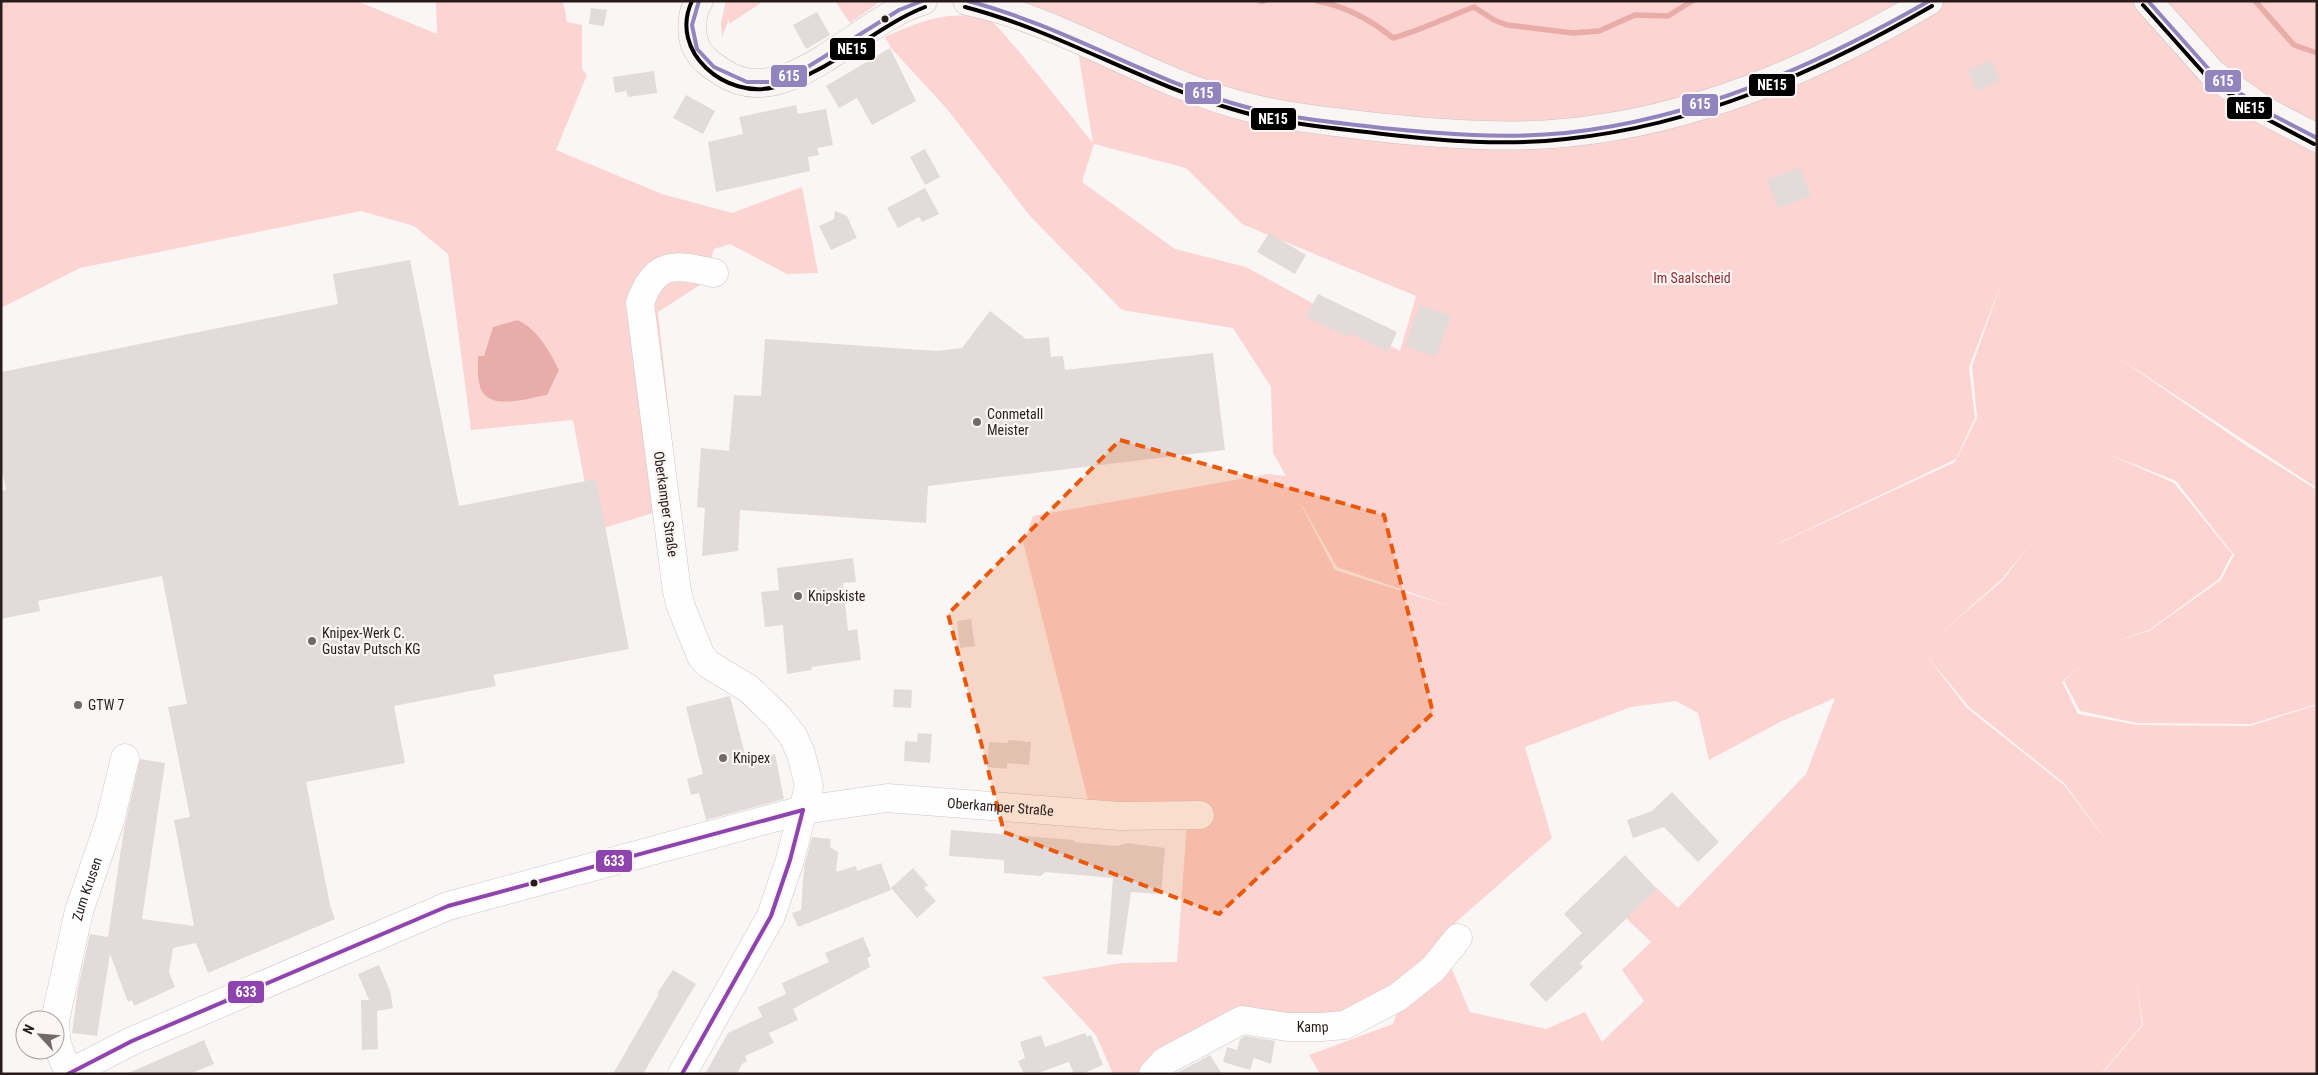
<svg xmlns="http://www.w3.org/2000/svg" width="2318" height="1075" font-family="'Roboto Condensed',sans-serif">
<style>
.green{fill:#fcd4d1;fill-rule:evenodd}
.water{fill:#e8aca9}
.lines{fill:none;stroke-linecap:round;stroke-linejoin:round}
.stream{stroke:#e8aca9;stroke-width:5.5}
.building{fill:#e3dbda}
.minor-casing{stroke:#cec7c6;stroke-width:29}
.major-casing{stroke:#cac2c1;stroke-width:29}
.minor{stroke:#fefefe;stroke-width:28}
.major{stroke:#f9f5f5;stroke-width:28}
.bus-1-casing{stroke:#fbf5f4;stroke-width:8}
.bus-2-casing{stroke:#fbf5f4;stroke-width:8}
.bus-3-casing{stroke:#fbf5f4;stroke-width:8}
.bus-1{stroke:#9185be;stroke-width:4}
.bus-2{stroke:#000;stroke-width:4}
.bus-3{stroke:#8e44ad;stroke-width:4}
.marked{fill:#e8590c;fill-opacity:0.2;stroke:#e8590c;stroke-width:4;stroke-dasharray:10 6;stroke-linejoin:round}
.bus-dot{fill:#281d1c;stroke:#fbf5f4;stroke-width:2}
.poi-dot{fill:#726968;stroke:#fbf5f4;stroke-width:2}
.labels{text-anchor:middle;stroke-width:4.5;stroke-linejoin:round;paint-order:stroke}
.park-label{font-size:14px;fill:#8f2d2f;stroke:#fbf5f4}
.poi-label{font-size:14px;fill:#281d1c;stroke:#fbf5f4;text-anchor:start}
.street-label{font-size:14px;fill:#281d1c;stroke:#fbf5f4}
.line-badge{stroke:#fbf5f4;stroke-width:2}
.badge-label{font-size:14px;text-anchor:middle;font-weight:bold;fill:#fff}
</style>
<rect width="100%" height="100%" fill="#faf6f5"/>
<g class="green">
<path d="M 1,1 L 357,1 L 437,34 L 436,1 L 563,1 L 567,22 L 582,25 L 582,69 L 587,75 L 556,150 L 662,194 L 732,213 L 802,187 L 818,273 L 787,274 L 730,244 L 714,249 L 703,283 L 658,312 L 679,505 L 594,531 L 573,420 L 471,430 L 448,254 L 414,226 L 361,211 L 80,268 L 1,308 ZM 517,320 L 536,334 L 559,370 L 546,395 L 516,400 L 479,386 L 478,356 L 484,356 L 493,327 Z"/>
<polygon points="726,1 764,1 729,24 729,19 722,37 721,23"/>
<polygon points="835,1 881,1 850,23"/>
<path d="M 1024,1 L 2317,1 L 2317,488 L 2111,353 L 2247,446 L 2317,490 L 2317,704 L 2251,724 L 2137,723 L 2080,711 L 2064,681 L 2099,649 L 2062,682 L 2078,714 L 2138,725 L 2250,726 L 2317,705 L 2317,1074 L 2102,1074 L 2143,1025 L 2136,978 L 2142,1025 L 2101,1074 L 1320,1074 L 1309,1055 L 1393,1024 L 1401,1001 L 1448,960 L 1470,1012 L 1546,1029 L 1585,1012 L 1602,1042 L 1644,1001 L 1622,970 L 1651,942 L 1626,918 L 1657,888 L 1678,908 L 1806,774 L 1835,698 L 1780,722 L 1709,760 L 1698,713 L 1676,701 L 1631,707 L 1525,747 L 1552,838 L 1455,923 L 1434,958 L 1410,985 L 1328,1024 L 1244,1015 L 1141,1074 L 1113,1074 L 1096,1035 L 1042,977 L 1121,963 L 1177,962 L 1188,809 L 1089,804 L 1023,542 L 1033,516 L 1268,474 L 1286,476 L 1273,453 L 1271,387 L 1233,328 L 1122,310 L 1030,216 L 947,109 L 891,48 L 885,37 C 917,22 954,7 991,21 C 999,24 1080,127 1093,143 L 1074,27 ZM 1094,144 L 1186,168 L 1242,224 L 1416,296 L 1400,351 L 1246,267 L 1175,249 L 1082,182 ZM 2003,279 L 1972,366 L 1977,418 L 1955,462 L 1754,555 L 1956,459 L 1975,418 L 1969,367 ZM 2106,453 L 2176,481 L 2234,555 L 2221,580 L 2149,631 L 2114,642 L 2149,630 L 2219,579 L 2232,554 L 2174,483 ZM 1296,495 L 1337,567 L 1452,607 L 1335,570 ZM 2031,543 L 2003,580 L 1933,640 L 2002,579 ZM 1922,650 L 1969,707 L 2064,783 L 2120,858 L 2064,785 L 1967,708 Z"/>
</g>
<path class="water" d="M 517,320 C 538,329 549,351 559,370 L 547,395 C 528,398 488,412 480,387 C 477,377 478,366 478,356 L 484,356 L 493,327 Z"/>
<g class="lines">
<g class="stream">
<polyline points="1260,1 1264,1"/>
<path d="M 1317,1 C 1345,6 1371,20 1393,38 C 1422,30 1447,17 1474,7 L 1494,20 L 1507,25 L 1573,33 L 1599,31 L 1635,15 L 1668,16 L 1692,1"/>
<polyline points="2255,1 2294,45 2317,53"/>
</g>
</g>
<g class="building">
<polygon points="591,8 607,10 604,26 589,24"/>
<polygon points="817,12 830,35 806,49 793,25"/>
<polygon points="890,48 916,101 872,125 857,98 839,108 826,86"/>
<polygon points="1991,60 2000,81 1977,91 1968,70"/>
<polygon points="654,71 657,93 628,97 626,91 615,93 613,77"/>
<polygon points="686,95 715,111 703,134 673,118"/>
<polygon points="796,105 798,114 826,109 833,145 817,148 819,155 808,157 810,171 716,192 708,142 743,134 739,117"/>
<polygon points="925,149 940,177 925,185 910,157"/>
<polygon points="1800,167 1811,196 1778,208 1767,180"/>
<polygon points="925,188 939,214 922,222 919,217 898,228 887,208"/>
<polygon points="835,211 847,216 857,238 831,250 819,226 834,219"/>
<polygon points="1269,233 1306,255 1295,274 1257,252"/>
<polygon points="410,260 459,506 596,479 629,649 493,675 496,686 394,706 405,763 306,782 330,905 335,919 208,973 196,943 173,948 169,972 175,987 134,1006 132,1000 128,1002 110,954 97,1036 72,1033 78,988 90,934 108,937 124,829 140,759 165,763 142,919 194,926 174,820 190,817 168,707 187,704 162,576 38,601 40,611 1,619 1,491 6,490 1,465 1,372 338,304 333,274"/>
<polygon points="1318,294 1397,332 1388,352 1350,333 1348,337 1306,317"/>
<polygon points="1420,305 1451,316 1436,357 1405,346"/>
<polygon points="990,311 1026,339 1049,337 1051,357 1063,356 1065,370 1213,353 1225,450 928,486 926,523 740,510 738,551 702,556 705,508 697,507 701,448 729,451 734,395 761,396 765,339 937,351 962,348"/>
<polygon points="853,558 856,582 843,583 848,631 857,629 861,660 811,667 812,670 787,674 783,625 765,627 761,592 779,590 777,568"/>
<polygon points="971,619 975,646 960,648 957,621"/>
<polygon points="894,689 912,690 911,708 893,707"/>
<polygon points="730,696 747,762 775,754 784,799 706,820 699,793 691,795 687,779 703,774 686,707"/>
<polygon points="918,733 932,734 930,763 904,761 905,741 917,742"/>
<polygon points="1008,740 1031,742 1029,765 1007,763 1007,769 987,767 989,742 1008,743"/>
<polygon points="1672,792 1719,842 1698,862 1664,827 1633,838 1627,820 1652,811"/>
<polygon points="951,830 1074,840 1074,842 1116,846 1128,843 1165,848 1161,894 1131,892 1122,955 1107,954 1113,878 1045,872 1041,876 1004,873 1004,860 949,856"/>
<polygon points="812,837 831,839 830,847 838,852 836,872 856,866 857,871 881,863 891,890 798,927 792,913 801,910 804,867"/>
<polygon points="1625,855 1657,889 1580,963 1583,967 1546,1002 1529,984 1582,933 1564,914"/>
<polygon points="913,868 928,885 924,888 936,901 917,918 891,888"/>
<polygon points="863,937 871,956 867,958 870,967 793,1009 798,1020 769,1033 774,1043 745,1056 747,1061 742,1064 737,1074 705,1074 728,1033 762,1017 758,1007 786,994 782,983 829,962 825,953"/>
<polygon points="379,965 390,991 393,1008 377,1011 378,1049 362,1050 361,1000 369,1000 358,974"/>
<polygon points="673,970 696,984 682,1007 643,1074 613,1074 659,994 657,993"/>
<polygon points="1085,1033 1087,1037 1091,1035 1103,1065 1082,1074 1074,1074 1069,1062 1035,1074 1024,1074 1018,1061 1025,1058 1020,1042 1041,1035 1045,1047"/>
<polygon points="1245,1036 1275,1041 1271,1064 1254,1058 1250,1070 1223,1062 1227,1047 1237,1050 1240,1039"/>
<polygon points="204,1040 214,1064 190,1074 126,1074"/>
<polygon points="1210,1055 1222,1074 1174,1074 1175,1074"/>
</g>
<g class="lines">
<g class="minor-casing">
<g id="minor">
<path id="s1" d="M 55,1020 L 79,911 L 110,821 L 125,758"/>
<polyline points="55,1023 57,1045 69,1073"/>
<path id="s2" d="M 68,1074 L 132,1041 L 448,906 L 803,810 L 887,798 L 1119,816 L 1200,815"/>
<path d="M 682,1074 L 771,916 L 790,860 L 809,786 L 801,754 L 793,736 L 778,717 L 749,689 L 708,664 L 701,656 L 681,607 L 677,591 L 640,303 C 655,260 675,264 714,273"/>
<path id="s3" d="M 1153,1074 L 1165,1061 L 1242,1020 L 1287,1027 L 1322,1027 L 1345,1025 L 1398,997 L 1433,969 L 1458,938"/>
</g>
</g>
<g class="major-casing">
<g id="major">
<path d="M 699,1 C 691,13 690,36 697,49 C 703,60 711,65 722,72 C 786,116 862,17 923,1"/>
<path d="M 967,1 C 1059,20 1141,76 1232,103 C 1275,116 1321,120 1367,126 C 1428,133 1503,139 1564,133 C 1696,121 1816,68 1929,1"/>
<polyline points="2148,1 2213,74 2265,111 2317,138"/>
</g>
</g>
<use href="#minor" class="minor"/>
<use href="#major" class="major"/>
<g class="bus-1-casing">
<g id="bus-1">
<polyline points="699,1 692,25 697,49 714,67 747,82 772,82 798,73 899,10 922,1"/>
<path d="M 968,1 C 1060,25 1142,76 1232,103 C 1281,118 1332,122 1382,128 C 1442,134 1504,139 1565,133 C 1696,119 1815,66 1929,1"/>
<polyline points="2148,1 2213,74 2265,111 2317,138"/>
</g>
</g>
<g class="bus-2-casing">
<g id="bus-2">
<path d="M 692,1 C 668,52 726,100 775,87 C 831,73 872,28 925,7"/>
<polyline points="2143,5 2209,79 2261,116 2314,144"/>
<path d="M 965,7 C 1058,31 1140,82 1232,109 C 1280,124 1332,128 1383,134 C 1443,141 1505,146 1566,139 C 1699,125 1817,72 1932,6"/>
</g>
</g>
<g class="bus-3-casing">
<g id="bus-3">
<polyline points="68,1074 132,1041 448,906 803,810"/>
<polyline points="682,1074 771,916 790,860 803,810"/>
</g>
</g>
<use href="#bus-1" class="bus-1"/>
<use href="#bus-2" class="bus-2"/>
<use href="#bus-3" class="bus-3"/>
</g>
<path class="marked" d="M 1120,440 L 1384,515 L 1433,713 L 1219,914 L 1004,832 L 948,614 Z"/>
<g class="bus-dot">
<circle cx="885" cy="19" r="4.5"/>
<circle cx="534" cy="883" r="4.5"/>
</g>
<g class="poi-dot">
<circle cx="977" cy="422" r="5"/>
<circle cx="798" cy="596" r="5"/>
<circle cx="312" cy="641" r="5"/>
<circle cx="78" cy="705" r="5"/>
<circle cx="723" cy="758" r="5"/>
</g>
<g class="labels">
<g class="park-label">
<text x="1692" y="283">Im Saalscheid</text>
</g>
<g class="poi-label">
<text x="987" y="419">Conmetall<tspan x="987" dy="16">Meister</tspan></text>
<text x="808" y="601">Knipskiste</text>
<text x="322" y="638">Knipex-Werk C.<tspan x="322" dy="16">Gustav Putsch KG</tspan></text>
<text x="88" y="710">GTW 7</text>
<text x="733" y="763">Knipex</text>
</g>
<g class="street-label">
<text transform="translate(666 504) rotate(82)" y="5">Oberkamper Straße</text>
<text dy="5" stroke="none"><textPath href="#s2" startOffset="982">Oberkamper Straße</textPath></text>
<text dy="5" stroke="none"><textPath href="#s1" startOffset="135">Zum Krusen</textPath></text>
<text dy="5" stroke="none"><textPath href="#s3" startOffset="176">Kamp</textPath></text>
</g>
</g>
<g class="line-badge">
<rect x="829" y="37" width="47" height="24" rx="5" fill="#000"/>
<rect x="770" y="64" width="38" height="24" rx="5" fill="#9185be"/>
<rect x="2204" y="69" width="38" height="24" rx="5" fill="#9185be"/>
<rect x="1748" y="73" width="48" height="24" rx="5" fill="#000"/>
<rect x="1184" y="81" width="38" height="24" rx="5" fill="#9185be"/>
<rect x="1681" y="93" width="38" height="24" rx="5" fill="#9185be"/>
<rect x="2226" y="96" width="47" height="24" rx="5" fill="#000"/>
<rect x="1250" y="107" width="47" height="24" rx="5" fill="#000"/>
<rect x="595" y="849" width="38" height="24" rx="5" fill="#8e44ad"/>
<rect x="227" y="980" width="38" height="24" rx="5" fill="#8e44ad"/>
</g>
<g class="badge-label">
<text x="852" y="54">NE15</text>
<text x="789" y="81">615</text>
<text x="2223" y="86">615</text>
<text x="1772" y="90">NE15</text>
<text x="1203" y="98">615</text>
<text x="1700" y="109">615</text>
<text x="2250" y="113">NE15</text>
<text x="1273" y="124">NE15</text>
<text x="614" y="866">633</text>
<text x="246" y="997">633</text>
</g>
<rect width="2318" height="1075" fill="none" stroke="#281d1c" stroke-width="5"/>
<g transform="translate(40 1035) rotate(296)"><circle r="24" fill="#fbf5f4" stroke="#a79f9e"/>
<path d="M0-4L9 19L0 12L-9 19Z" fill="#726968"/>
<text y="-8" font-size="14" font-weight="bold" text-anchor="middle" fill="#281d1c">N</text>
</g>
</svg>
